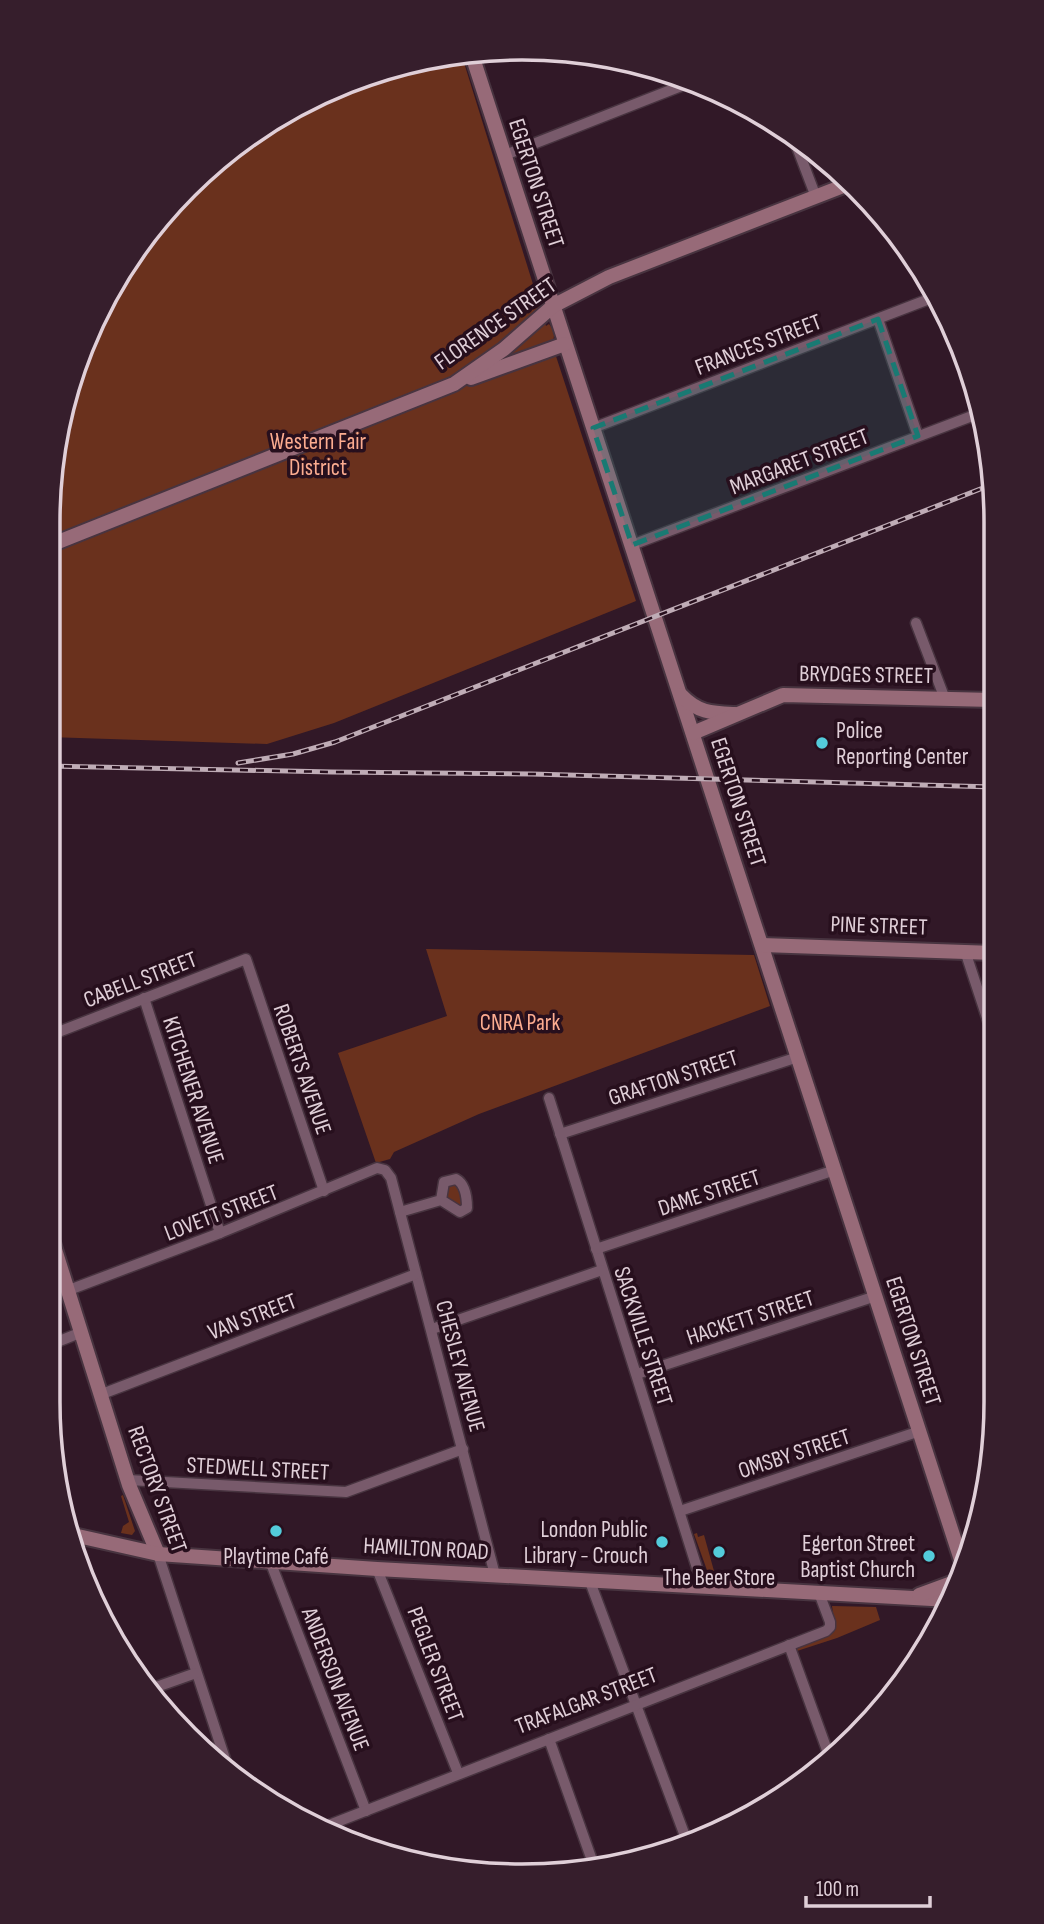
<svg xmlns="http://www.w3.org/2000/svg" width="1044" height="1924" font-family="'Sofia Sans Condensed',sans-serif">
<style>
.green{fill:#6a311d}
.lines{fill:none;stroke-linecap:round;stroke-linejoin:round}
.street-casing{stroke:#483440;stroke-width:13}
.secondary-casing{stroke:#483440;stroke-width:18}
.street{stroke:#785a6b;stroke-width:10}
.secondary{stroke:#976a78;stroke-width:14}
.rail-casing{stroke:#bfacb6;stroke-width:5}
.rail{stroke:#270f1d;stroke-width:2.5;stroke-dasharray:8;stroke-linecap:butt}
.marked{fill:#197a73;fill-opacity:0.2;stroke:#197a73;stroke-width:5;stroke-dasharray:14 9;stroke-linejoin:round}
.poi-dot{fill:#53cbda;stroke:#270f1d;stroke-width:2.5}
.labels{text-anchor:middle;stroke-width:7;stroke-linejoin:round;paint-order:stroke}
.street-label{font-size:23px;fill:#e0cfd8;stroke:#270f1d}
.park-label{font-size:23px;fill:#fcac90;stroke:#270f1d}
.poi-label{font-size:23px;fill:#e0cfd8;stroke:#270f1d;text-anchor:end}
.rim{fill:none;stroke:#e0cfd8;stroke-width:3.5}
</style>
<rect width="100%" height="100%" fill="#311827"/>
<g class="green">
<path d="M 461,53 L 546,326 L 549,324 C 555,331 555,336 552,344 L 636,601 L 334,723 L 267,744 L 48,737 L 48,491 L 64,399 L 111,285 L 165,209 L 233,146 L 312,96 L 399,64 Z"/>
<polygon points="426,949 754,955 770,1006 479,1114 394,1152 390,1159 376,1163 338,1053 447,1016"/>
<polygon points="449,1184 456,1184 462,1200 461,1206 458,1207 447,1199"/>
<polygon points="123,1495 135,1531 132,1535 121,1533 123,1526 129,1522 121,1496"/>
<polygon points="697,1533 698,1537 704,1535 714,1571 708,1573 694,1534"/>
<polygon points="832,1606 876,1607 880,1620 837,1638 797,1651 797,1647 833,1631 835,1627"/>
</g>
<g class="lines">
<g class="street-casing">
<g id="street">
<polyline points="792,134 816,197"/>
<polyline points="505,155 694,81"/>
<polyline points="878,319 918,436"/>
<polyline points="593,428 937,296"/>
<polyline points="632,545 980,413"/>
<polyline points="916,623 945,699"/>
<polyline points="965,951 995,1042"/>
<polyline points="144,998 220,1233"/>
<polyline points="48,1036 246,959 324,1191"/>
<polyline points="549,1098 703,1587"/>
<polyline points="560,1134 798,1057"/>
<path d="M 400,1212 L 441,1200 L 460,1212 L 467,1208 C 467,1198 465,1184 456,1179 L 444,1182 L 441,1200"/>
<polyline points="596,1249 835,1170"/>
<polyline points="69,1290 220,1233 377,1168 385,1170 391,1178 495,1575"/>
<polyline points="432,1329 602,1270"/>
<polyline points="47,1346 82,1332"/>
<polyline points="637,1374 876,1296"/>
<polyline points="102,1394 416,1274"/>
<polyline points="128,1480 346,1492 463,1449"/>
<polyline points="680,1511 920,1431"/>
<polyline points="158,1554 228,1768"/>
<polyline points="270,1561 366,1811"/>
<polyline points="377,1569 458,1773"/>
<polyline points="589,1579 688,1844"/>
<polyline points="789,1645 831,1761"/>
<polyline points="145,1691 196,1673"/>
<polyline points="549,1739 594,1866"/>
<polyline points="324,1827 826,1631 830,1627 830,1622 819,1593"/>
</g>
</g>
<g class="secondary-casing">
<g id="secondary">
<polyline points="471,52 963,1566"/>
<polyline points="471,378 565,344"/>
<polyline points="48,546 454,384 504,349 553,306 609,277 851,183"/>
<path d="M 681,695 C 698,713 712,713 735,714"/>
<polyline points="693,733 783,695 993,700"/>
<polyline points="762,945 994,953"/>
<polyline points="47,1224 129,1485 158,1554"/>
<polyline points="69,1534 158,1554 377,1569 950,1600"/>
<polyline points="919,1595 957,1581"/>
</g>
</g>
<use href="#street" class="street"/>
<use href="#secondary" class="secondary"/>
<g class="rail-casing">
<g id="rail">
<polyline points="238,763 293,754 335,742 993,484"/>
<polyline points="48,766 332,772 532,774 994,787"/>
</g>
</g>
<use href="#rail" class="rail"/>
</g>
<path class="marked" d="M 878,319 L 918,436 L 632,545 L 593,428 Z"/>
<g class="poi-dot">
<circle cx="822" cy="743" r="7"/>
<circle cx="276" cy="1531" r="7"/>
<circle cx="662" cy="1542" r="7"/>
<circle cx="719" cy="1552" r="7"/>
<circle cx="929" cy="1556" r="7"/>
</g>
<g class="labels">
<g class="street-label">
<text transform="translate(537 183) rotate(72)" y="8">EGERTON STREET</text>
<text transform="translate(495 323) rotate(-35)" y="8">FLORENCE STREET</text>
<text transform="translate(758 344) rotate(-21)" y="8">FRANCES STREET</text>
<text transform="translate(799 461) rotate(-21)" y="8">MARGARET STREET</text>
<text transform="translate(866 674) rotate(1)" y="8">BRYDGES STREET</text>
<text transform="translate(739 802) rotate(72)" y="8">EGERTON STREET</text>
<text transform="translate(879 925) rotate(2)" y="8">PINE STREET</text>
<text transform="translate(140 979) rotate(-21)" y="8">CABELL STREET</text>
<text transform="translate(303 1069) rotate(71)" y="8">ROBERTS AVENUE</text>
<text transform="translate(673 1077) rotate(-18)" y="8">GRAFTON STREET</text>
<text transform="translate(194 1090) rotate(72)" y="8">KITCHENER AVENUE</text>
<text transform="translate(709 1192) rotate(-18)" y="8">DAME STREET</text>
<text transform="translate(221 1212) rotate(-21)" y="8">LOVETT STREET</text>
<text transform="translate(252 1316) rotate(-21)" y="8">VAN STREET</text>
<text transform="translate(750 1317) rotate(-18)" y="8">HACKETT STREET</text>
<text transform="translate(644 1336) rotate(72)" y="8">SACKVILLE STREET</text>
<text transform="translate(914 1341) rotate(72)" y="8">EGERTON STREET</text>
<text transform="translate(461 1366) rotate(75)" y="8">CHESLEY AVENUE</text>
<text transform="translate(794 1453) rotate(-18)" y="8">OMSBY STREET</text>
<text transform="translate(258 1468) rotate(3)" y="8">STEDWELL STREET</text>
<text transform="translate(158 1489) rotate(70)" y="8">RECTORY STREET</text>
<text transform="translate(426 1548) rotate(3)" y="8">HAMILTON ROAD</text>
<text transform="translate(436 1664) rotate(69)" y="8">PEGLER STREET</text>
<text transform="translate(336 1679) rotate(69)" y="8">ANDERSON AVENUE</text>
<text transform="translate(586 1700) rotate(-21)" y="8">TRAFALGAR STREET</text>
</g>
<g class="park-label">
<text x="318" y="449">Western Fair<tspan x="318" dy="26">District</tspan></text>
<text x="520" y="1030">CNRA Park</text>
</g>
<g class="poi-label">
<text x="836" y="738" text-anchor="start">Police<tspan x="836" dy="26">Reporting Center</tspan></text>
<text x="648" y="1537">London Public<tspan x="648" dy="26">Library - Crouch</tspan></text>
<text x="915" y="1551">Egerton Street<tspan x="915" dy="26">Baptist Church</tspan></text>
<text x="276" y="1564" text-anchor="middle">Playtime Café</text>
<text x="719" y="1585" text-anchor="middle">The Beer Store</text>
</g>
</g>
<path d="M0 0H1044V1924H0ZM522 60H522A462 462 0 0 1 984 522V1402A462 462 0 0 1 522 1864H522A462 462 0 0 1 60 1402V522A462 462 0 0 1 522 60Z" fill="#361e2c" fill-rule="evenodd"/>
<path class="rim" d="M522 60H522A462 462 0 0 1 984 522V1402A462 462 0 0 1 522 1864H522A462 462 0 0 1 60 1402V522A462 462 0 0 1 522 60Z"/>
<path d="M806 1896v10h124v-10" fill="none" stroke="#e0cfd8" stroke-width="3.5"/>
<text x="816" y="1896" font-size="21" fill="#e0cfd8" stroke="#270f1d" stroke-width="5" paint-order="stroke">100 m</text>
</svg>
